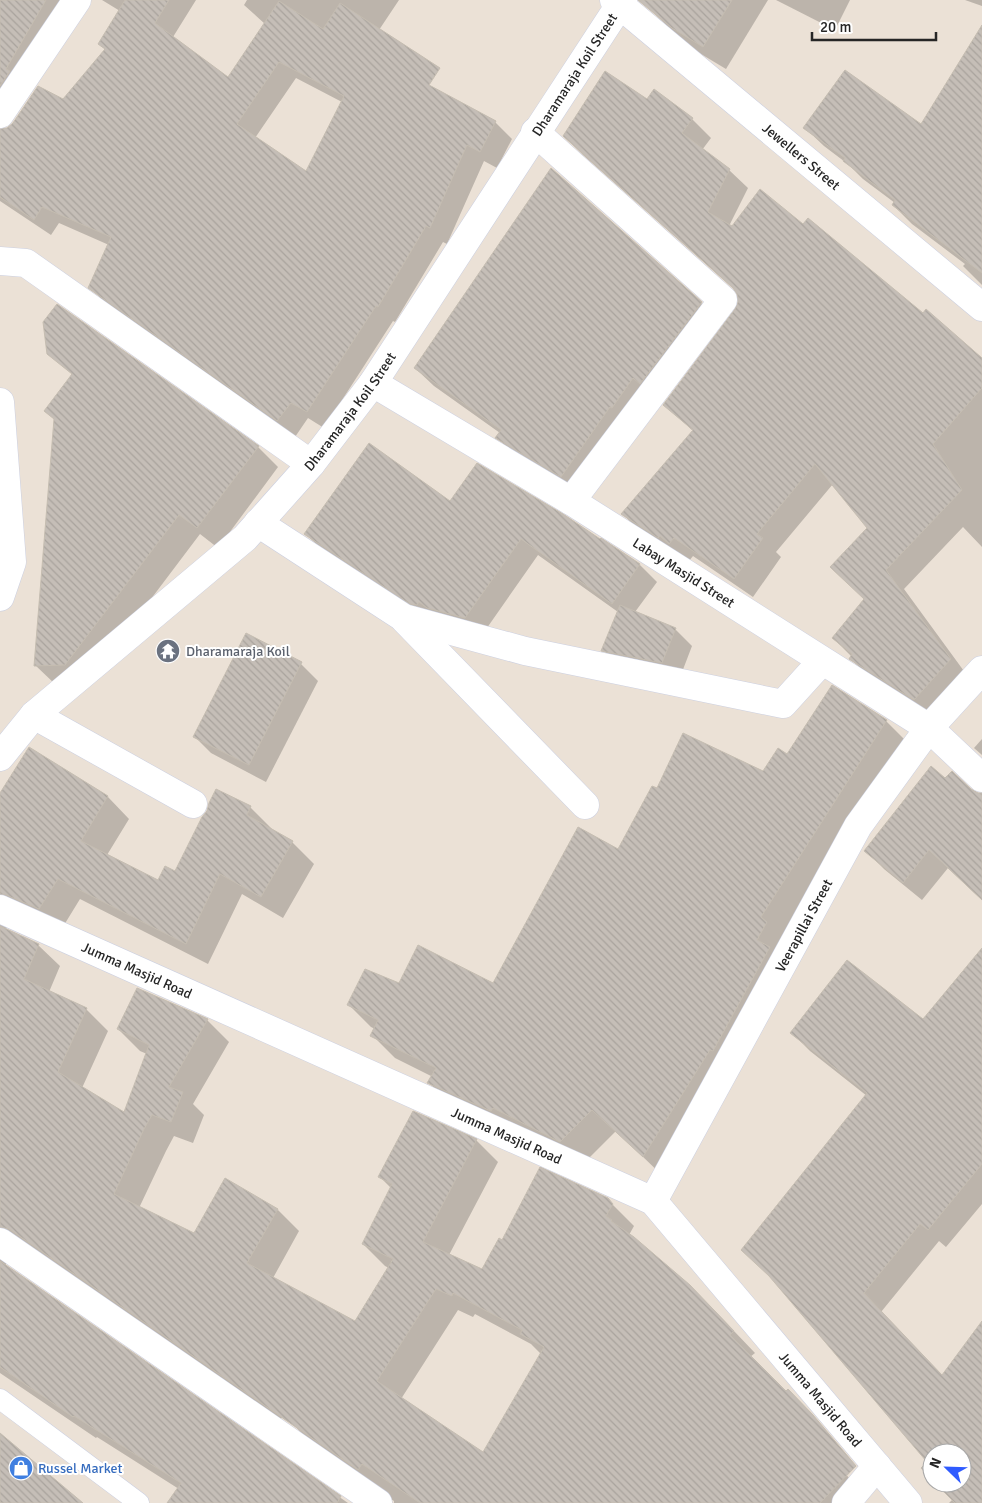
<svg xmlns="http://www.w3.org/2000/svg" width="982" height="1503" font-family="Signika,sans-serif">
<style>
.shadow{fill:#0003;fill-rule:evenodd}
.building{fill:url(#building-back-hatch);stroke:#c5bdb1;fill-rule:evenodd}
.lines{fill:none;stroke-linecap:round;stroke-linejoin:round}
.service-casing{stroke:#ccd0e1;stroke-width:21}
.minor-casing{stroke:#ccd0e1;stroke-width:29}
.tertiary-casing{stroke:#ccd0e1;stroke-width:29}
.service{stroke:#fff;stroke-width:20}
.minor{stroke:#fff;stroke-width:28}
.tertiary{stroke:#fff;stroke-width:28}
.labels{text-anchor:middle;stroke-width:4;stroke-linejoin:round;paint-order:stroke}
.street-label{font-size:14px;fill:#262626;stroke:#fff}
.worship-label{font-size:14px;fill:#5b616d;stroke:#fff;text-anchor:start}
.shop-label{font-size:14px;fill:#366cbe;stroke:#fff;text-anchor:start}
</style>
<defs>
<pattern id="building-back-hatch" width="6" height="6" patternUnits="userSpaceOnUse" patternTransform="scale(1.25)"><rect width="6" height="6" fill="#c5beb7"/><path d="M-1 5l2 2M0 0l6 6M5-1l2 2" fill="none" stroke="#a9a39d"/></pattern>
</defs>
<rect width="100%" height="100%" fill="#ebe1d6"/>
<g class="shadow">
<polygon points="0,0 72,0 0,120"/>
<path d="M 102,0 L 196,0 L 173,37 L 228,79 L 265,24 L 244,5 L 247,0 L 399,0 L 379,30 L 349,104 L 495,122 L 512,139 L 497,168 L 484,161 L 447,244 L 443,242 L 395,322 L 393,321 L 324,428 L 308,418 L 295,437 L 106,304 L 90,287 L 109,245 L 59,223 L 51,235 L 0,201 L 0,159 L 63,100 L 106,50 L 100,44 L 120,11 ZM 296,78 L 342,102 L 306,173 L 255,138 Z"/>
<polygon points="646,0 768,0 726,69 696,51 667,26 644,3"/>
<polygon points="776,0 850,0 835,30"/>
<polygon points="965,0 982,0 982,6"/>
<polygon points="982,27 982,285 963,266 965,264 912,224 893,205 895,203 863,179 849,165 824,146 805,128 921,126"/>
<polygon points="654,91 692,119 711,138 702,150 729,170 748,188 729,226 733,228 803,226 982,359 982,547 963,527 904,589 969,678 933,718 869,677 851,659 852,657 833,638 865,600 869,528 833,484 776,552 781,557 753,597 693,556 689,561 641,533 623,514 694,432 665,405 740,303 738,292 583,155 565,136 647,101"/>
<polygon points="701,303 720,322 581,495 516,456 497,438 500,433 434,386 415,368"/>
<polygon points="60,363 258,447 278,467 218,548 200,534 86,685 56,685 35,665 73,375"/>
<polygon points="451,503 601,540 640,565 657,582 635,612 675,629 692,646 679,680 620,667 603,650 618,612 538,555 482,635 434,622 323,551 306,534"/>
<polygon points="246,635 301,664 318,681 266,782 211,753 194,736"/>
<polygon points="886,721 909,744 666,1179 616,1131 583,1164 452,1105 429,1083 433,1077 395,1058 372,1035 375,1029 371,1027 349,1005 399,985 494,984 619,850 658,790 764,773 788,756"/>
<polygon points="982,739 982,755 974,748"/>
<path d="M 29,749 L 108,797 L 129,819 L 107,855 L 159,882 L 175,872 L 208,812 L 216,790 L 251,808 L 272,829 L 292,842 L 314,864 L 283,918 L 242,894 L 208,964 L 80,899 L 61,930 L 7,925 L 6,930 L 38,945 L 60,966 L 49,992 L 86,1009 L 108,1031 L 82,1088 L 124,1113 L 147,1054 L 140,1051 L 118,1029 L 207,1020 L 229,1042 L 193,1104 L 204,1115 L 193,1143 L 174,1136 L 166,1151 L 139,1208 L 195,1235 L 278,1210 L 299,1231 L 273,1278 L 355,1322 L 389,1268 L 385,1266 L 363,1244 L 391,1188 L 380,1177 L 476,1140 L 498,1162 L 449,1255 L 483,1271 L 503,1242 L 607,1199 L 634,1226 L 629,1235 L 712,1308 L 755,1353 L 750,1357 L 814,1437 L 867,1499 L 863,1503 L 394,1503 L 394,1501 L 313,1445 L 292,1423 L 303,1393 L 279,1421 L 6,1263 L 6,1267 L 201,1503 L 97,1437 L 96,1438 L 0,1373 L 0,796 ZM 458,1310 L 473,1317 L 475,1314 L 531,1344 L 541,1354 L 483,1454 L 401,1399 Z"/>
<polygon points="945,779 978,794 982,794 982,900 948,868 922,900 884,869 866,851"/>
<polygon points="982,950 982,1204 946,1247 939,1241 881,1312 943,1376 982,1323 982,1503 949,1503 953,1499 937,1483 962,1483 962,1453 932,1453 932,1478 929,1463 774,1281 867,1096 810,1051 792,1033 923,1020"/>
<polygon points="273,1451 348,1503 240,1503"/>
</g>
<g class="building">
<polygon points="0,0 46,0 6,69 10,71 0,86"/>
<path d="M 125,0 L 169,0 L 155,23 L 228,77 L 279,1 L 323,29 L 340,3 L 440,68 L 429,85 L 496,121 L 480,152 L 467,145 L 430,228 L 426,226 L 378,307 L 376,306 L 307,412 L 291,403 L 277,421 L 88,288 L 111,237 L 42,207 L 34,220 L 0,197 L 0,129 L 7,128 L 13,123 L 38,86 L 63,99 L 105,49 L 98,44 ZM 279,62 L 344,96 L 306,171 L 237,124 Z"/>
<polygon points="638,0 732,0 703,47 672,28"/>
<polygon points="982,25 982,273 892,205 895,200 843,161 845,158 803,128 845,70 921,124"/>
<polygon points="605,71 647,99 654,89 693,118 682,133 730,169 708,212 732,226 760,189 803,224 808,218 923,313 926,309 982,358 982,388 933,444 962,490 886,570 951,659 914,700 849,659 852,654 832,638 864,599 830,567 867,528 815,464 757,534 763,538 734,579 674,538 669,544 660,536 658,538 621,514 693,430 663,405 735,309 738,302 737,294 733,288 563,136"/>
<polygon points="551,168 702,302 640,384 633,378 612,408 610,407 561,477 495,438 501,430 414,368"/>
<polygon points="57,304 259,446 197,528 179,515 65,665 34,666 54,419 44,411 72,374 47,354 43,322"/>
<polygon points="369,443 450,501 477,463 563,514 600,539 601,538 640,564 612,604 521,539 465,618 427,608 419,602 417,605 410,604 304,534"/>
<polygon points="620,605 676,628 662,663 601,651"/>
<polygon points="246,633 302,662 249,765 193,737"/>
<polygon points="832,685 887,720 761,917 767,922 757,940 770,947 713,1051 710,1050 643,1157 592,1110 560,1142 493,1108 491,1111 427,1083 436,1068 370,1036 378,1020 347,1005 365,969 399,983 418,945 493,983 578,827 618,849 652,786 657,788 683,733 763,771 778,748 787,754"/>
<polygon points="29,747 108,796 81,841 158,880 165,866 175,871 202,817 207,811 209,803 216,789 251,806 247,815 293,841 261,897 220,874 186,944 58,879 39,909 6,895 0,894 0,793"/>
<polygon points="931,766 945,778 952,771 971,789 978,793 982,793 982,900 929,850 903,883 864,851"/>
<path d="M 0,926 L 39,944 L 24,979 L 87,1008 L 58,1072 L 124,1112 L 149,1045 L 117,1029 L 137,988 L 208,1019 L 169,1087 L 183,1092 L 171,1122 L 152,1115 L 144,1129 L 114,1194 L 194,1233 L 225,1178 L 278,1209 L 247,1263 L 355,1321 L 393,1259 L 362,1244 L 392,1184 L 378,1177 L 413,1111 L 477,1139 L 423,1242 L 482,1269 L 499,1238 L 502,1240 L 540,1167 L 608,1198 L 613,1204 L 606,1216 L 612,1220 L 611,1221 L 634,1237 L 690,1285 L 734,1331 L 730,1335 L 786,1391 L 788,1389 L 813,1415 L 856,1466 L 820,1503 L 420,1503 L 362,1464 L 358,1470 L 9,1229 L 0,1227 ZM 436,1289 L 452,1296 L 453,1293 L 522,1330 L 520,1334 L 544,1347 L 483,1452 L 377,1381 Z"/>
<polygon points="982,948 982,1164 928,1230 920,1224 864,1293 942,1375 982,1321 982,1503 955,1503 935,1483 962,1483 962,1453 932,1453 932,1480 921,1468 927,1462 769,1276 741,1250 867,1093 790,1033 847,960 923,1019"/>
<polygon points="0,1261 341,1496 337,1503 167,1503 181,1483 74,1416 73,1417 0,1367"/>
<polygon points="0,1433 83,1503 0,1503"/>
</g>
<g class="lines">
<g class="service-casing">
<polyline id="service" points="0,1399 139,1503"/>
</g>
<g class="minor-casing">
<g id="minor">
<path id="s1" d="M 614,0 L 982,307"/>
<polyline points="0,114 77,0"/>
<polyline points="535,132 723,300 571,501"/>
<polyline points="0,261 26,263 311,464"/>
<path id="s2" d="M 373,383 L 571,501 L 929,728 L 982,778"/>
<polyline points="258,523 404,618 525,651 783,704 822,661"/>
<polyline points="405,620 585,805"/>
<polyline points="34,715 193,804"/>
<path id="s3" d="M 0,909 L 653,1201 L 908,1503"/>
<path id="s4" d="M 653,1201 L 858,826 L 929,728 L 982,670"/>
<polyline points="0,1242 378,1503"/>
<polyline points="846,1503 877,1466"/>
</g>
</g>
<g class="tertiary-casing">
<g id="tertiary">
<polyline points="0,402 12,562 0,597"/>
<path id="s5" d="M 0,757 L 34,715 L 245,538 L 311,464 L 373,383 L 623,0"/>
</g>
</g>
<use href="#service" class="service"/>
<use href="#minor" class="minor"/>
<use href="#tertiary" class="tertiary"/>
</g>
<defs>
<g id="temple-disc" transform="scale(1.25)"><circle r="9.5" fill="#6b7280" stroke="#fff"/><path d="M0-6L5-2H3V0L6.5 2.5H4V6H1.5V3h-3V6H-4V2.5H-6.5L-3 0V-2H-5Z" fill="#fff"/></g>
<g id="shop-disc" transform="scale(1.25)"><circle r="9.5" fill="#3f7fe0" stroke="#fff"/><path d="M-5-2.5h2.3a2.7 3.5 0 0 1 5.4 0H5L5.5 6h-11ZM-1.5-2.5h3a1.5 2.3 0 0 0-3 0Z" fill="#fff"/></g>
</defs>
<g fill-rule="evenodd">
<use href="#temple-disc" x="168" y="651"/>
<use href="#shop-disc" x="21" y="1468"/>
</g>
<g class="labels">
<g class="street-label">
<text dy="5" stroke="none"><textPath href="#s5" startOffset="899">Dharamaraja Koil Street</textPath></text>
<text dy="5" stroke="none"><textPath href="#s1" startOffset="244">Jewellers Street</textPath></text>
<text dy="5" stroke="none"><textPath href="#s5" startOffset="494">Dharamaraja Koil Street</textPath></text>
<text dy="5" stroke="none"><textPath href="#s2" startOffset="364">Labay Masjid Street</textPath></text>
<text dy="5" stroke="none"><textPath href="#s4" startOffset="314">Veerapillai Street</textPath></text>
<text dy="5" stroke="none"><textPath href="#s3" startOffset="150">Jumma Masjid Road</textPath></text>
<text dy="5" stroke="none"><textPath href="#s3" startOffset="555">Jumma Masjid Road</textPath></text>
<text dy="5" stroke="none"><textPath href="#s3" startOffset="975">Jumma Masjid Road</textPath></text>
</g>
<g class="worship-label">
<text x="186" y="656">Dharamaraja Koil</text>
</g>
<g class="shop-label">
<text x="38" y="1473">Russel Market</text>
</g>
</g>
<g transform="translate(947 1468) rotate(293)"><circle r="24" fill="#ffffff" stroke="#a8a8a8"/>
<path d="M0-4L9 19L0 12L-9 19Z" fill="#2f5bff"/>
<text y="-8" font-size="14" font-weight="bold" text-anchor="middle" fill="#262626">N</text>
</g>
<path d="M812 32v8h124v-8" fill="none" stroke="#262626" stroke-width="2.5"/>
<text x="820" y="32" font-size="15" fill="#262626" stroke="#ffffff" stroke-width="4" paint-order="stroke">20 m</text>
</svg>
